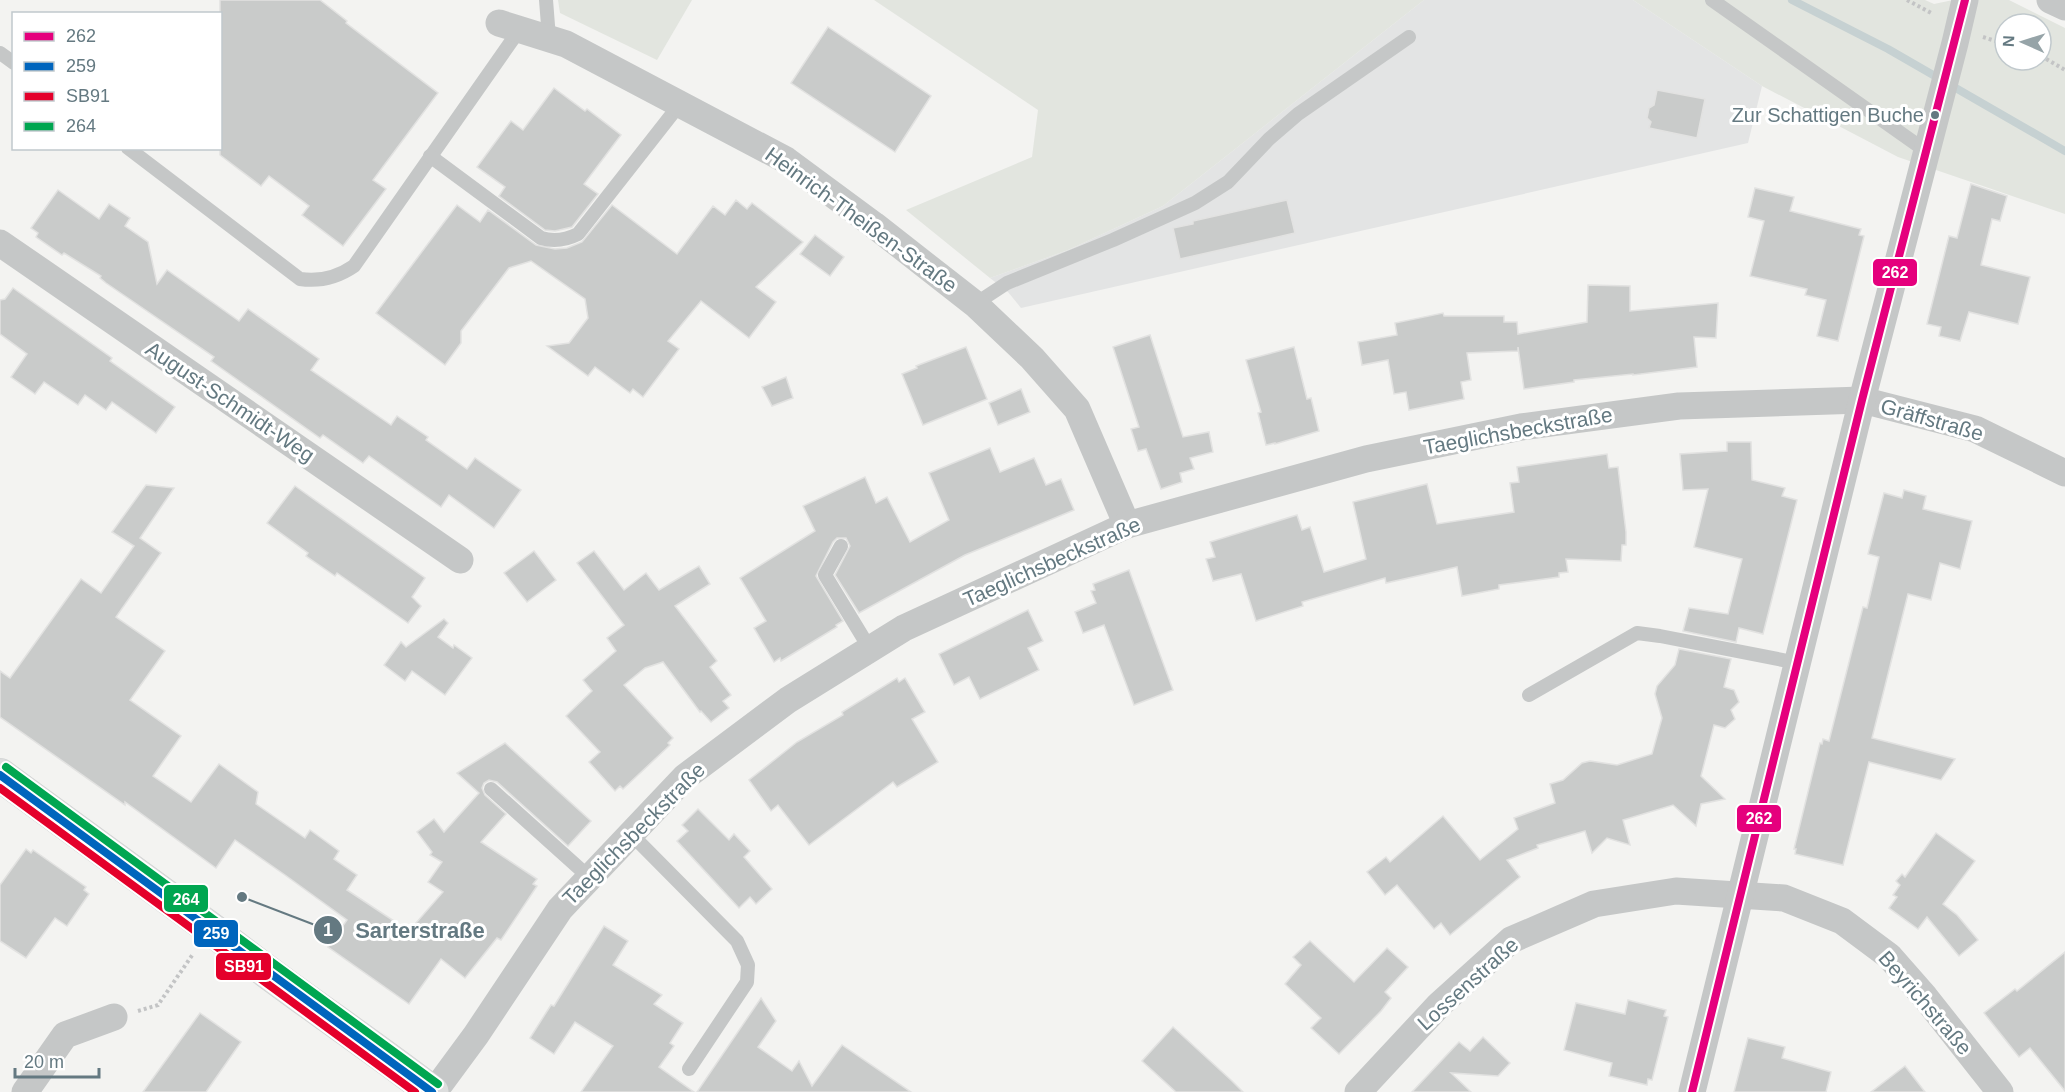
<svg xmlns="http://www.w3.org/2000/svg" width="2065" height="1092" font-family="Arial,sans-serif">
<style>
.built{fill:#e3e4e4}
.green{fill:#e2e5df;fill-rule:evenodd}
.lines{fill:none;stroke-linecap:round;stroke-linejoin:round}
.stream{stroke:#c6d1d2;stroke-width:8}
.building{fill:#c9cbca;stroke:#e2e2e1;stroke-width:1.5}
.secondary-casing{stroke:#cfd1d1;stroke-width:34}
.path{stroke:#c3c4c5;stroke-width:4;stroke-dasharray:3 3;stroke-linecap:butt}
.service{stroke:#c5c7c7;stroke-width:14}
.minor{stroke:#c5c7c7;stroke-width:27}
.secondary{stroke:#dcdddd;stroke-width:33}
.bus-1-casing{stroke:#fff;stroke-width:12}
.bus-2-casing{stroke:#fff;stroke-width:12}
.bus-3-casing{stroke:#fff;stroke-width:12}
.bus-4-casing{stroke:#fff;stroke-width:12}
.bus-1{stroke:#e5007d;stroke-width:8}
.bus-2{stroke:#0065bd;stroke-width:8}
.bus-3{stroke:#e4002b;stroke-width:8}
.bus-4{stroke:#00a651;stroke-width:8}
.bus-dot{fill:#647981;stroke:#fff;stroke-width:2}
.labels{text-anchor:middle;stroke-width:6;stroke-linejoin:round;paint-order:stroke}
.bus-label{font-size:20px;fill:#647981;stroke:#fff;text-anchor:end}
.street-label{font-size:21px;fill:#647981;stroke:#fff}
.leader{fill:none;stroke:#647981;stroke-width:2}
.callout-dot{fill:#647981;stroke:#fff;stroke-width:2}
.mark-label{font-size:18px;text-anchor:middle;font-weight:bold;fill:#fff}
.callout-label{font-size:22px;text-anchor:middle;font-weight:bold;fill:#647981;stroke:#fff;stroke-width:6;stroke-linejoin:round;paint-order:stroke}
.line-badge{stroke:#fff;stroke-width:2}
.badge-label{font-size:16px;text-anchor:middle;font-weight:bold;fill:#fff}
</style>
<rect width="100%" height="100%" fill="#f3f3f1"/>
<polygon class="built" points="1424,0 1633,0 1762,86 1748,143 1021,308 1008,292 990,278 1068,250 1163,206"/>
<g class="green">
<polygon points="558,0 692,0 657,60 560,13"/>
<polygon points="874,0 1424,0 1163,206 1068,250 990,278 906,210 1032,157 1038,110"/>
<path d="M 1633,0 L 1925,0 L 1934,4 L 1953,0 L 2009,0 L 2065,28 L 2065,214 L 1898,157 L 1762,86 ZM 2005,24 L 2041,24 L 2041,60 L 2005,60 Z"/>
</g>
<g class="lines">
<polyline class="stream" points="1792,0 1888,49 2065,151"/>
</g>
<g class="building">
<polygon points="220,0 320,0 347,21 346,23 438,93 373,180 386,189 343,246 302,215 309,206 269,176 261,186 220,155"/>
<polygon points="828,27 931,96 895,152 791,83"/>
<polygon points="554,88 585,111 587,109 621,135 584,184 598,194 572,227 555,231 545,230 499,196 505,187 477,167 511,121 523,130"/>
<polygon points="1657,90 1705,99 1697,138 1649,128 1651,122 1647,118 1649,108 1654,105"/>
<polygon points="1971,184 2007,196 2000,221 1992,219 1981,265 2030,277 2018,324 1969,312 1960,341 1939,336 1941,327 1927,324 1949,236 1957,238"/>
<polygon points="1755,188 1794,197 1790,211 1861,229 1859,235 1864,236 1838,341 1817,336 1826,300 1805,295 1807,289 1750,276 1764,221 1748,217"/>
<polygon points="58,190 99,219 109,204 130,218 125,226 148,242 157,284 167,270 239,321 248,309 319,359 311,370 391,425 397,416 428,437 426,440 467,469 475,458 521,490 494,528 449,495 441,507 369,456 363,463 323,435 320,438 218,366 211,361 214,357 106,283 100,278 101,276 64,253 62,255 36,237 38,233 31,228"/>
<polygon points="736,200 747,209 752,203 803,242 756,287 776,302 749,338 701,301 668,341 679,349 643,397 633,389 630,393 595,367 588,376 547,346 569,343 588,318 585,299 531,261 509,268 461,331 461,343 445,365 376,313 457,205 480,222 488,210 536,245 555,249 567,248 582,242 612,205 677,254 713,206 725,215"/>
<polygon points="1287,200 1295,233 1180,259 1173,228 1193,224 1193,221"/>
<polygon points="815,235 844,257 830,276 800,254"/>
<polygon points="1588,285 1630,286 1630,311 1718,303 1716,338 1694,337 1697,367 1633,375 1633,374 1574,380 1574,382 1524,389 1518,347 1518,351 1467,353 1471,380 1461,382 1464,399 1409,410 1406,392 1394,394 1388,360 1362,365 1358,342 1397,335 1395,323 1443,313 1444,316 1504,316 1504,322 1517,322 1518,334 1587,322"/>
<polygon points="13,288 112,358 110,361 175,407 156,433 112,402 106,410 85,395 78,405 44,382 35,394 11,377 27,354 0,334 0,300 5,299"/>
<polygon points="1150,335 1183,437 1209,432 1213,452 1190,458 1194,469 1180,473 1182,482 1161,489 1146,449 1138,451 1131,429 1139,427 1113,347"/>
<polygon points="966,347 987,399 923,425 902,374 917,368 916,366"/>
<polygon points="1294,347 1307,399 1311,398 1319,431 1275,444 1275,443 1266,445 1258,413 1261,412 1246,360"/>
<polygon points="786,377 793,398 772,406 762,387"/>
<polygon points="1021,389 1030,412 998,425 989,403"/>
<polygon points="1727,442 1751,442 1752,480 1785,488 1782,496 1797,500 1763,634 1739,628 1736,642 1683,631 1689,608 1728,614 1742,559 1694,547 1708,489 1683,490 1680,454 1727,451"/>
<polygon points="990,448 1000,472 1034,458 1046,485 1061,479 1074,510 965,555 859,613 835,575 850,546 846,538 837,538 833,542 816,576 843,621 836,625 837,627 781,661 780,658 774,662 754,628 766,621 740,578 815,531 803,506 865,477 876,503 887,497 910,542 949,520 929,473"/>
<polygon points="1607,454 1609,468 1618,467 1626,532 1626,545 1622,545 1621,561 1566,559 1568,572 1559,573 1559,577 1499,585 1499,589 1462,596 1457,567 1386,583 1385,578 1302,602 1303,606 1256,621 1241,574 1213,581 1206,559 1215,557 1210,542 1297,515 1302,530 1310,527 1324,572 1366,559 1353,502 1427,484 1437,524 1514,512 1510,483 1519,482 1517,467"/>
<polygon points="146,485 174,488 140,538 161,553 116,617 165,651 130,700 181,736 153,776 191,802 219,764 258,792 256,804 305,838 310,830 339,851 334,859 357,875 347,890 409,931 443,892 428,882 442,862 430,855 432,852 417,832 434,819 444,832 479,793 457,773 505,743 591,821 568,846 497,782 489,780 484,783 482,788 485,795 506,814 481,842 537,879 533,884 537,886 501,940 497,938 465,978 441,959 409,1004 328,947 347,920 285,875 235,840 216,868 125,802 125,805 0,717 0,671 10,678 81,579 101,593 134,546 112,532"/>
<polygon points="295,486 425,578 412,597 421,606 408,623 337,573 335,576 306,556 308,553 267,523"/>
<polygon points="1904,490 1926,496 1923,509 1972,521 1960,569 1940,563 1931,600 1908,594 1872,738 1955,759 1941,780 1869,762 1843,865 1795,854 1796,849 1794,849 1820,743 1822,744 1823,739 1829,741 1863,607 1867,608 1879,557 1868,554 1884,493 1902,498"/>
<polygon points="534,551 556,580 527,602 504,573"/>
<polygon points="594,551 624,590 646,573 659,590 699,566 710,584 675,606 717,661 710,667 731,695 723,701 729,708 711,722 701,711 700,712 663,662 645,668 624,685 673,738 668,743 670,745 623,789 620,786 615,791 589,762 600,752 566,716 592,691 583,680 616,651 607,638 624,625 577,563"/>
<polygon points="1129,570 1173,690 1134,705 1104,625 1083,633 1075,612 1096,603 1091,591 1095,590 1093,584"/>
<polygon points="1028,610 1043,641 1028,648 1039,670 980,699 969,677 954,685 939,654"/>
<polygon points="444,619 448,623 438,637 453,648 454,645 472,658 445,695 412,671 405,681 384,665 401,642 406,647"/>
<polygon points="1679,649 1731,659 1724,687 1734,690 1739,702 1731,710 1735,719 1725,728 1714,725 1701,776 1725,799 1701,804 1696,826 1673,805 1623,820 1630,845 1607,838 1592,853 1585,831 1537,845 1538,848 1507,860 1520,877 1450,935 1441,923 1434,929 1397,885 1385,895 1367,872 1386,857 1390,862 1443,816 1480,860 1518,829 1514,818 1555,803 1550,784 1563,780 1582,763 1590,761 1617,765 1652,754 1662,718 1655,694 1657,686 1675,665"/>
<polygon points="897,678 899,682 905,678 925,712 912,719 938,762 897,787 893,782 809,845 778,805 771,811 749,780 797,742 843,715 842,712"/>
<polygon points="698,809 729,840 734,834 750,851 744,857 772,889 756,904 750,897 739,908 677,841 688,831 682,825"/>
<polygon points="1936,833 1975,861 1943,904 1957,915 1978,940 1959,956 1927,917 1918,929 1889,908 1897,897 1893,895 1900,885 1896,881 1902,874 1905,877"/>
<polygon points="26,849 31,853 33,850 56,866 86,887 84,890 89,894 67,926 55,918 26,958 0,941 0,885"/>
<polygon points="604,926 628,941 613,965 662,995 654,1004 683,1023 670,1043 674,1046 659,1067 694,1092 581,1092 613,1046 575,1022 554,1054 530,1038 551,1005 554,1006"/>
<polygon points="1310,941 1354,982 1387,948 1408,967 1385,992 1391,998 1381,1011 1339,1054 1311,1028 1321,1018 1285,984 1301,965 1293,957"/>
<polygon points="2065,952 2065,1091 2030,1048 2019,1057 1984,1013 2015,989 2017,991"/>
<polygon points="761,998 776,1021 758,1047 792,1071 799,1061 812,1086 842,1045 911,1092 697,1092"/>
<polygon points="1628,1000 1666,1010 1664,1016 1668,1017 1652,1080 1648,1079 1647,1085 1609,1076 1612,1063 1564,1050 1576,1003 1625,1014"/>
<polygon points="200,1013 241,1042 206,1092 143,1092"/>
<polygon points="1173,1027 1232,1081 1243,1092 1176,1092 1142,1061"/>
<polygon points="1483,1037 1510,1063 1498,1076 1451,1073 1471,1092 1412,1092 1459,1042 1470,1051"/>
<polygon points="1748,1038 1785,1047 1782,1058 1831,1072 1826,1092 1734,1092"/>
<polygon points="1905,1066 1925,1092 1871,1092"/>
</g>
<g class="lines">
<g class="secondary-casing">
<path id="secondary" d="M 0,775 L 219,935 C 288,990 362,1038 432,1092"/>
</g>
<g class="path">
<polyline points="1907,0 1933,14"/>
<polyline points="1983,37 2005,44"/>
<polyline points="2041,56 2065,70"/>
<polyline points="138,1011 158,1005 193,954"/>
</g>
<g class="service">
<polyline points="546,0 549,38"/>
<polyline points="1712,0 1926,151"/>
<polyline points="0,53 14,63"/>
<path d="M 128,148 L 300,279 C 320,282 338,277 354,266 L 520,29"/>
<path d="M 430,156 L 541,238 C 554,242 566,240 578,234 L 680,104"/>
<polyline points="975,304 1007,283 1113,240 1195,203 1228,182 1269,139 1298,114 1409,37"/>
<polyline points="841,546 825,575 870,649"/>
<polyline points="1529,695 1637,633 1660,636 1798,663"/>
<polyline points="491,789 590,878"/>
<polyline points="631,834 737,941 748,965 747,982 689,1069"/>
</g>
<g class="minor">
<polyline points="2050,0 2065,7"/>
<polyline points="499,23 566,44 786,160 874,225 975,304 1032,358 1077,409 1127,525"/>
<polyline points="0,243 460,560"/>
<polyline points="25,1092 65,1035 114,1017"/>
<polyline points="434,1092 476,1035 560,909 685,777 788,700 904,628 1127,525 1366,459 1521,427 1679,406 1862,400 1975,429 2065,473"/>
<polyline points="1358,1092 1439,1005 1511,940 1594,904 1676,891 1784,898 1842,921 1889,956 1925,997 2000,1092"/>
<polyline points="1692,1092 1862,400 1955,43 1965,0"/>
</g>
<use href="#secondary" class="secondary"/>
<g class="bus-1-casing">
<polyline id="bus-1" points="1692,1092 1862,400 1965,0"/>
</g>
<g class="bus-2-casing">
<polyline id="bus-2" points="0,775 432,1092"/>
</g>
<g class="bus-3-casing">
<polyline id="bus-3" points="0,788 415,1092"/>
</g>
<g class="bus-4-casing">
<polyline id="bus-4" points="6,767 438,1084"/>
</g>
<use href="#bus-1" class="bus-1"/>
<use href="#bus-2" class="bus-2"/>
<use href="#bus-3" class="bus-3"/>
<use href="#bus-4" class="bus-4"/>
</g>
<circle class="bus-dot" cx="1935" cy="115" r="5"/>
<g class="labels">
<g class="bus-label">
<text x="1924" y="122">Zur Schattigen Buche</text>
</g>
<g class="street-label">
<text transform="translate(861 220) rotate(36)" y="7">Heinrich-Theißen-Straße</text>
<text transform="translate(230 402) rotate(34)" y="7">August-Schmidt-Weg</text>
<text transform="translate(1932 420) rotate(16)" y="7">Gräffstraße</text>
<text transform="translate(1518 431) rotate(-10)" y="7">Taeglichsbeckstraße</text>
<text transform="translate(1052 562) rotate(-24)" y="7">Taeglichsbeckstraße</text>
<text transform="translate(634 834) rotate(-45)" y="7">Taeglichsbeckstraße</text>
<text transform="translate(1468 984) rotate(-42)" y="7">Lossenstraße</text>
<text transform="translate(1925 1003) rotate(49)" y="7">Beyrichstraße</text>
</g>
</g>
<path class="leader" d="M242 897L328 930"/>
<g class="callout-dot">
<circle cx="242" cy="897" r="6"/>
<circle cx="328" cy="930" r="15"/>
</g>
<g class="mark-label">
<text x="328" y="936">1</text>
</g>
<g class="callout-label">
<text x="420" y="938">Sarterstraße</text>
</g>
<g class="line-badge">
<rect x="1872" y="258" width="46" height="29" rx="6" fill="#e5007d"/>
<rect x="1736" y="804" width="46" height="29" rx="6" fill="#e5007d"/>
<rect x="163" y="884" width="46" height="29" rx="6" fill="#00a651"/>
<rect x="193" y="919" width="46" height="29" rx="6" fill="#0065bd"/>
<rect x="215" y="952" width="57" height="29" rx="6" fill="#e4002b"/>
</g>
<g class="badge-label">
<text x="1895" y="278">262</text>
<text x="1759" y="824">262</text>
<text x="186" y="905">264</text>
<text x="216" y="939">259</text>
<text x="244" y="972">SB91</text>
</g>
<rect x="12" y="12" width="210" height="138" fill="#ffffff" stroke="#c1c9cd" stroke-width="1.5"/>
<rect x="24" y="32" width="30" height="9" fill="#e5007d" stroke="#c1c9cd" stroke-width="1.5"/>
<text x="66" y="42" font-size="18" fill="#647981">262</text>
<rect x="24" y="62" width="30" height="9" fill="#0065bd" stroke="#c1c9cd" stroke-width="1.5"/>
<text x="66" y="72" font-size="18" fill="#647981">259</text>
<rect x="24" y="92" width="30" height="9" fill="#e4002b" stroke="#c1c9cd" stroke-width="1.5"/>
<text x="66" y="102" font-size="18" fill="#647981">SB91</text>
<rect x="24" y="122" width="30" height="9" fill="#00a651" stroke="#c1c9cd" stroke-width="1.5"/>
<text x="66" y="132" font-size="18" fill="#647981">264</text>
<g transform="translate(2023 42) rotate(273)"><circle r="28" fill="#ffffff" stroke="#c1c9cd" stroke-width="1.5"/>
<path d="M0-4.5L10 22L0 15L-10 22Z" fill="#96a4a8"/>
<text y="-9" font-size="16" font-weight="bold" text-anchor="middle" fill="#647981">N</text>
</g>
<path d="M15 1068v9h84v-9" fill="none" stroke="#647981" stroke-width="3"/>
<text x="24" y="1068" font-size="18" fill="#647981" stroke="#ffffff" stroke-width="4.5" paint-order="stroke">20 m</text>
</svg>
